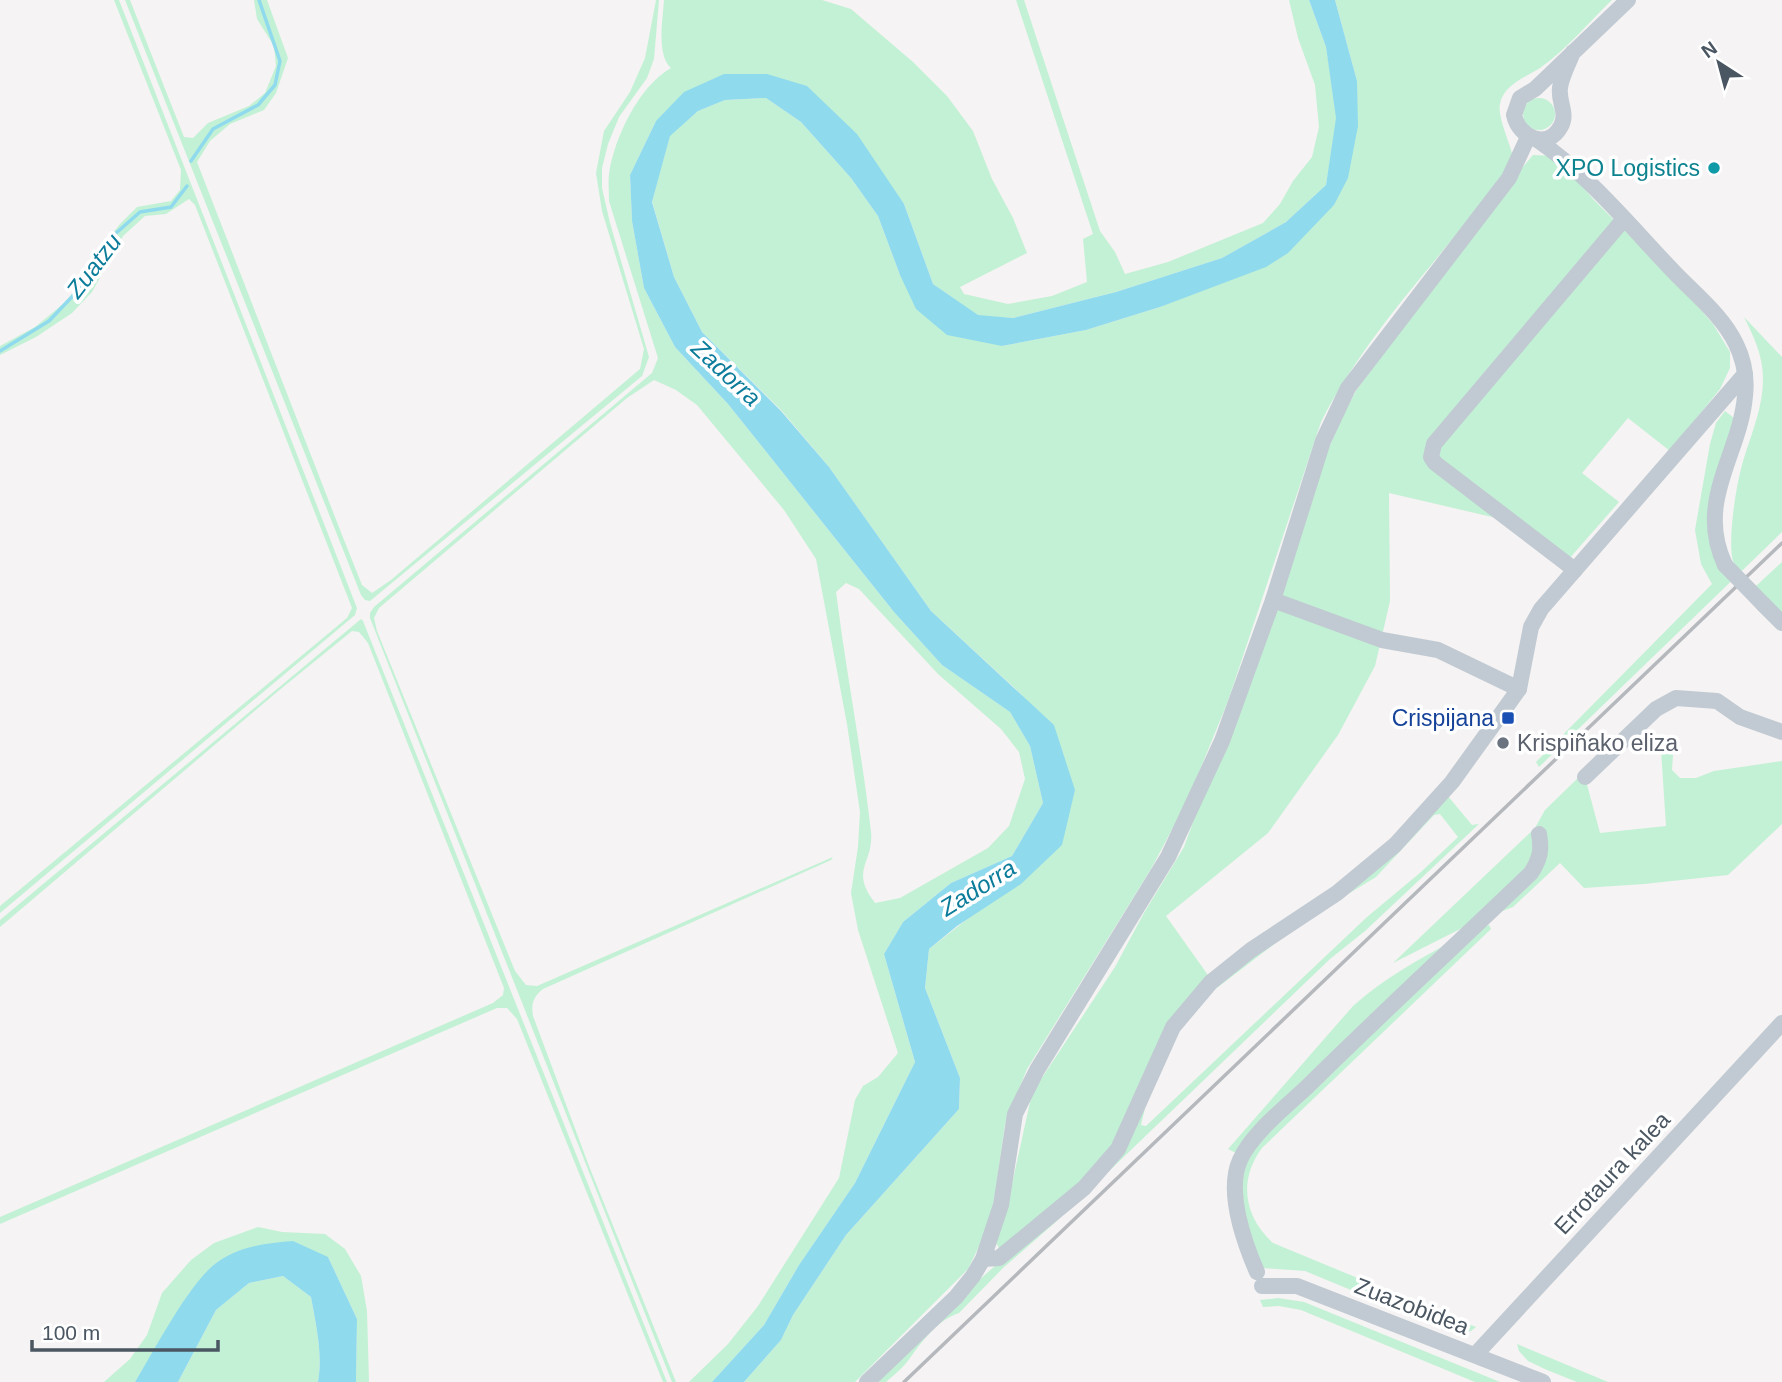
<svg xmlns="http://www.w3.org/2000/svg" width="1782" height="1382" font-family="Arial,sans-serif">
<style>
.green{fill:#c3f1d5;fill-rule:evenodd}
.water{fill:#90daee}
.lines{fill:none;stroke-linecap:round;stroke-linejoin:round}
.stream{stroke:#90daee;stroke-width:3.5}
.street{stroke:#c1cad2;stroke-width:16}
.rail{stroke:#b5b8bd;stroke-width:3.5}
.street-bridge{stroke:#c1cad2;stroke-width:16}
.culture-dot{fill:#0f9aa8;stroke:#fff;stroke-width:2.5}
.transit-dot{fill:#1a4fb4;stroke:#fff;stroke-width:2.5}
.worship-dot{fill:#6b7280;stroke:#fff;stroke-width:2.5}
.labels{text-anchor:middle;stroke-width:7;stroke-linejoin:round;paint-order:stroke}
.culture-label{font-size:23px;fill:#0d838f;stroke:#fff;text-anchor:end}
.transit-label{font-size:23px;fill:#164399;stroke:#fff;text-anchor:end}
.worship-label{font-size:23px;fill:#5b616d;stroke:#fff;text-anchor:start}
.street-label{font-size:23px;fill:#4a5661;stroke:#fff}
.water-label{font-size:24px;font-style:italic;fill:#0c7c9b;stroke:#fff}
</style>
<rect width="100%" height="100%" fill="#f5f3f3"/>
<g class="green">
<polygon points="114,0 119,0 357,608 355,615 0,913 0,906 347,618 352,608 195,205 189,199 166,214 145,216 123,236 92,292 72,313 36,337 0,355 0,346 35,327 68,300 90,262 120,224 137,207 171,201 180,190 181,170"/>
<polygon points="125,0 130,0 184,137 193,138 208,123 249,106 265,93 276,66 274,46 257,19 254,0 267,0 288,58 276,93 264,110 230,124 210,141 197,162 342,535 362,585 372,593 391,580 640,369 644,349 602,211 596,173 604,131 630,92 645,58 656,0 659,0 654,59 647,78 619,117 608,144 602,168 602,188 610,223 649,357 642,376 370,601 365,600 361,595"/>
<path d="M 664,0 L 822,0 L 851,9 L 913,62 L 947,96 L 973,131 L 992,179 L 1013,218 L 1027,253 L 960,287 L 964,294 L 1008,304 L 1052,296 L 1087,282 L 1083,239 L 1093,234 L 1016,0 L 1024,0 L 1100,231 L 1115,252 L 1125,274 L 1168,262 L 1263,223 L 1280,204 L 1293,181 L 1312,157 L 1319,127 L 1315,85 L 1298,38 L 1289,0 L 1309,0 L 1326,47 L 1337,118 L 1326,185 L 1286,222 L 1222,258 L 1116,292 L 1013,318 L 978,316 L 933,284 L 904,204 L 767,74 L 656,121 L 630,175 L 632,221 L 644,288 L 675,347 L 728,404 L 894,612 L 942,665 L 1010,712 L 1030,746 L 1043,803 L 1012,856 L 951,883 L 903,922 L 884,954 L 915,1062 L 855,1183 L 799,1265 L 764,1325 L 712,1382 L 689,1382 L 728,1344 L 758,1306 L 839,1178 L 855,1100 L 863,1086 L 878,1077 L 898,1053 L 858,930 L 851,893 L 858,847 L 860,812 L 847,724 L 816,559 L 784,510 L 697,405 L 676,390 L 654,380 L 627,398 L 379,608 L 374,618 L 377,631 L 515,971 L 526,985 L 537,986 L 833,857 L 831,860 L 543,989 C 533,997 531,1004 533,1016 L 589,1166 L 676,1382 L 672,1382 L 370,618 L 370,613 L 374,607 L 652,373 L 658,358 L 609,201 C 609,192 608,183 609,174 C 614,138 639,86 671,68 C 656,54 663,19 664,0 ZM 846,583 L 859,589 L 938,674 L 1001,729 L 1019,752 L 1025,779 L 1009,826 L 988,848 L 900,898 L 875,903 C 849,869 874,864 871,832 C 862,752 846,672 836,592 Z"/>
<path d="M 1335,0 L 1612,0 C 1589,22 1565,51 1540,68 C 1526,77 1503,85 1500,104 C 1497,116 1510,143 1513,157 C 1490,196 1460,229 1432,264 C 1391,313 1350,365 1321,422 L 1228,701 L 1188,799 L 1151,869 L 1027,1069 L 1005,1124 L 995,1194 L 988,1228 L 968,1269 L 855,1382 L 744,1382 L 781,1340 L 793,1315 L 846,1235 L 959,1109 L 960,1078 L 925,988 L 929,949 L 1062,845 L 1022,695 L 931,611 L 829,467 L 781,410 L 702,332 L 674,277 L 652,201 L 670,135 L 698,111 L 725,100 L 766,98 L 801,122 L 851,178 L 878,216 L 900,275 L 1002,346 L 1086,330 L 1160,307 L 1334,205 L 1357,81 Z"/>
<circle cx="1539" cy="114" r="16"/>
<polygon points="1533,155 1556,156 1594,200 1681,287 1713,324 1730,352 1730,368 1720,389 1670,451 1628,418 1582,473 1619,502 1568,560 1505,520 1389,493 1390,601 1375,666 1338,735 1268,833 1166,916 1210,978 1103,1162 1000,1250 995,1241 1007,1207 1032,1093 1115,967 1144,913 1184,847 1323,462 1341,419 1356,391 1507,186"/>
<path d="M 1744,317 L 1782,357 L 1782,532 L 1539,767 L 1536,762 L 1712,584 L 1701,564 L 1695,530 L 1710,444 L 1716,423 L 1725,411 L 1734,418 L 1710,541 L 1739,570 C 1738,568 1733,562 1733,561 C 1727,540 1737,479 1744,458 C 1752,432 1763,407 1763,379 C 1763,356 1754,337 1744,317 Z"/>
<polygon points="1782,562 1782,616 1755,587"/>
<polygon points="361,619 363,621 667,1382 663,1382 517,1019 507,1008 497,1008 0,1224 0,1217 493,1003 503,995 504,988 368,643 359,632 352,631 277,692 0,927 0,920"/>
<polygon points="1661,750 1673,755 1672,770 1680,778 1696,778 1714,771 1782,761 1782,824 1728,875 1644,884 1584,888 1560,863 1513,907 1492,915 1535,861 1472,923 1393,963 1535,828 1545,810 1580,776 1586,781 1600,833 1666,826"/>
<path d="M 1447,795 L 1472,825 L 1479,824 L 1365,931 L 1330,959 L 1058,1220 L 1003,1268 L 959,1313 C 938,1320 922,1341 910,1358 C 904,1367 894,1375 886,1382 L 875,1382 L 970,1288 L 1108,1166 L 1164,1050 L 1195,1004 ZM 1440,814 L 1458,837 L 1421,872 L 1367,917 L 1146,1126 L 1141,1125 L 1146,1104 L 1178,1030 L 1209,994 L 1277,942 L 1335,902 L 1376,877 L 1434,815 Z"/>
<path d="M 1489,925 L 1491,929 L 1262,1148 C 1238,1180 1244,1217 1273,1243 L 1476,1327 L 1471,1331 L 1457,1334 L 1305,1271 L 1262,1268 L 1237,1199 L 1251,1146 L 1474,931 Z"/>
<path d="M 1456,939 L 1238,1154 L 1228,1149 L 1353,1006 C 1384,978 1420,959 1456,939 Z"/>
<polygon points="258,1227 282,1232 325,1234 345,1249 361,1276 367,1311 369,1382 356,1382 357,1319 328,1257 190,1292 135,1382 104,1382 130,1359 147,1335 162,1293 191,1260 214,1243"/>
<path d="M 283,1276 L 311,1297 C 316,1325 323,1354 318,1382 L 178,1382 L 216,1310 L 249,1283 Z"/>
<polygon points="1278,1298 1304,1302 1500,1382 1475,1382 1301,1310 1279,1306 1263,1307 1260,1300"/>
<polygon points="1517,1344 1608,1382 1577,1382 1547,1370 1528,1361 1519,1351"/>
</g>
<g class="water">
<polygon points="1309,0 1335,0 1357,81 1358,126 1348,178 1334,205 1288,253 1266,267 1160,307 1086,330 1002,346 947,335 916,309 900,275 878,216 851,178 801,122 766,98 725,100 698,111 670,136 652,202 674,277 702,332 781,411 829,467 931,611 1054,725 1075,790 1062,845 1021,884 957,926 929,949 925,988 960,1078 959,1109 846,1235 793,1315 781,1340 744,1382 712,1382 764,1325 799,1265 855,1183 915,1062 884,954 903,922 951,883 1012,856 1043,803 1030,746 1010,712 942,665 894,612 728,404 675,347 644,288 632,221 630,175 656,121 684,92 724,74 767,74 807,86 857,134 904,204 933,284 978,315 1013,318 1116,292 1222,258 1286,222 1326,185 1336,118 1326,47"/>
<path d="M 293,1241 L 328,1257 L 357,1319 L 356,1382 L 318,1382 C 323,1354 316,1325 311,1297 L 283,1276 L 249,1283 L 216,1310 L 178,1382 L 135,1382 C 154,1351 191,1279 219,1261 C 241,1246 267,1243 293,1241 Z"/>
</g>
<g class="lines">
<g class="stream">
<polyline points="191,161 213,129 258,105 275,85 280,61 259,0"/>
<polyline points="0,351 49,321 86,282 115,234 140,212 171,207 187,186"/>
</g>
<g class="street">
<path d="M 1573,52 C 1569,63 1561,77 1560,88 C 1558,102 1568,113 1561,126 C 1548,151 1519,138 1514,115 L 1520,98 L 1535,89 L 1628,0"/>
<path d="M 1536,139 C 1589,175 1630,226 1674,272 C 1695,294 1723,316 1736,344 C 1744,360 1747,378 1745,396 C 1740,455 1695,501 1725,565"/>
<polyline points="1575,570 1435,463 1431,457 1434,444 1624,219"/>
<polyline points="1273,600 1382,640 1438,650 1519,689"/>
<polyline points="1763,604 1782,623"/>
<polyline points="1585,777 1656,709 1676,698 1717,701 1740,717 1782,732"/>
<polyline points="983,1259 999,1258 1084,1188 1118,1149 1173,1027 1211,982 1251,950 1337,893 1395,845 1452,782 1519,689 1531,627 1541,609 1745,374"/>
<path d="M 1257,1272 C 1244,1242 1226,1191 1240,1160 C 1251,1134 1287,1106 1308,1086 C 1381,1014 1457,944 1531,873 C 1540,859 1542,850 1539,834"/>
<polyline points="1262,1286 1297,1286 1543,1382"/>
<polyline points="1475,1355 1782,1023"/>
<polyline points="867,1382 956,1297 973,1276 983,1259 1001,1205 1015,1114 1037,1070 1168,857 1222,741 1273,600 1323,441 1348,388 1509,178 1528,137"/>
</g>
<polyline class="rail" points="904,1382 1782,543"/>
<polyline class="street-bridge" points="1725,565 1763,604"/>
</g>
<circle class="culture-dot" cx="1714" cy="168" r="7"/>
<rect class="transit-dot" x="1501" y="711" width="14" height="14" rx="3.5"/>
<circle class="worship-dot" cx="1503" cy="743" r="7"/>
<g class="labels">
<g class="culture-label">
<text x="1700" y="176">XPO Logistics</text>
</g>
<g class="transit-label">
<text x="1494" y="726">Crispijana</text>
</g>
<g class="worship-label">
<text x="1517" y="751">Krispiñako eliza</text>
</g>
<g class="street-label">
<text transform="translate(1612 1173) rotate(-47)" y="8">Errotaura kalea</text>
<text transform="translate(1412 1306) rotate(21)" y="8">Zuazobidea</text>
</g>
<g class="water-label">
<text transform="translate(94 266) rotate(-53)" y="8">Zuatzu</text>
<text transform="translate(726 373) rotate(43)" y="8">Zadorra</text>
<text transform="translate(978 888) rotate(-32)" y="8">Zadorra</text>
</g>
</g>
<g transform="translate(1719 63) rotate(324)" stroke="#ffffff" stroke-width="5" paint-order="stroke">
<path d="M0-5L12 26L0 18L-12 26Z" fill="#4a5661"/>
<text y="-10" font-size="19" font-weight="bold" text-anchor="middle" fill="#4a5661">N</text>
</g>
<path d="M32 1340v10h186v-10" fill="none" stroke="#4a5661" stroke-width="3.5"/>
<text x="42" y="1340" font-size="21" fill="#4a5661" stroke="#ffffff" stroke-width="5" paint-order="stroke">100 m</text>
</svg>
